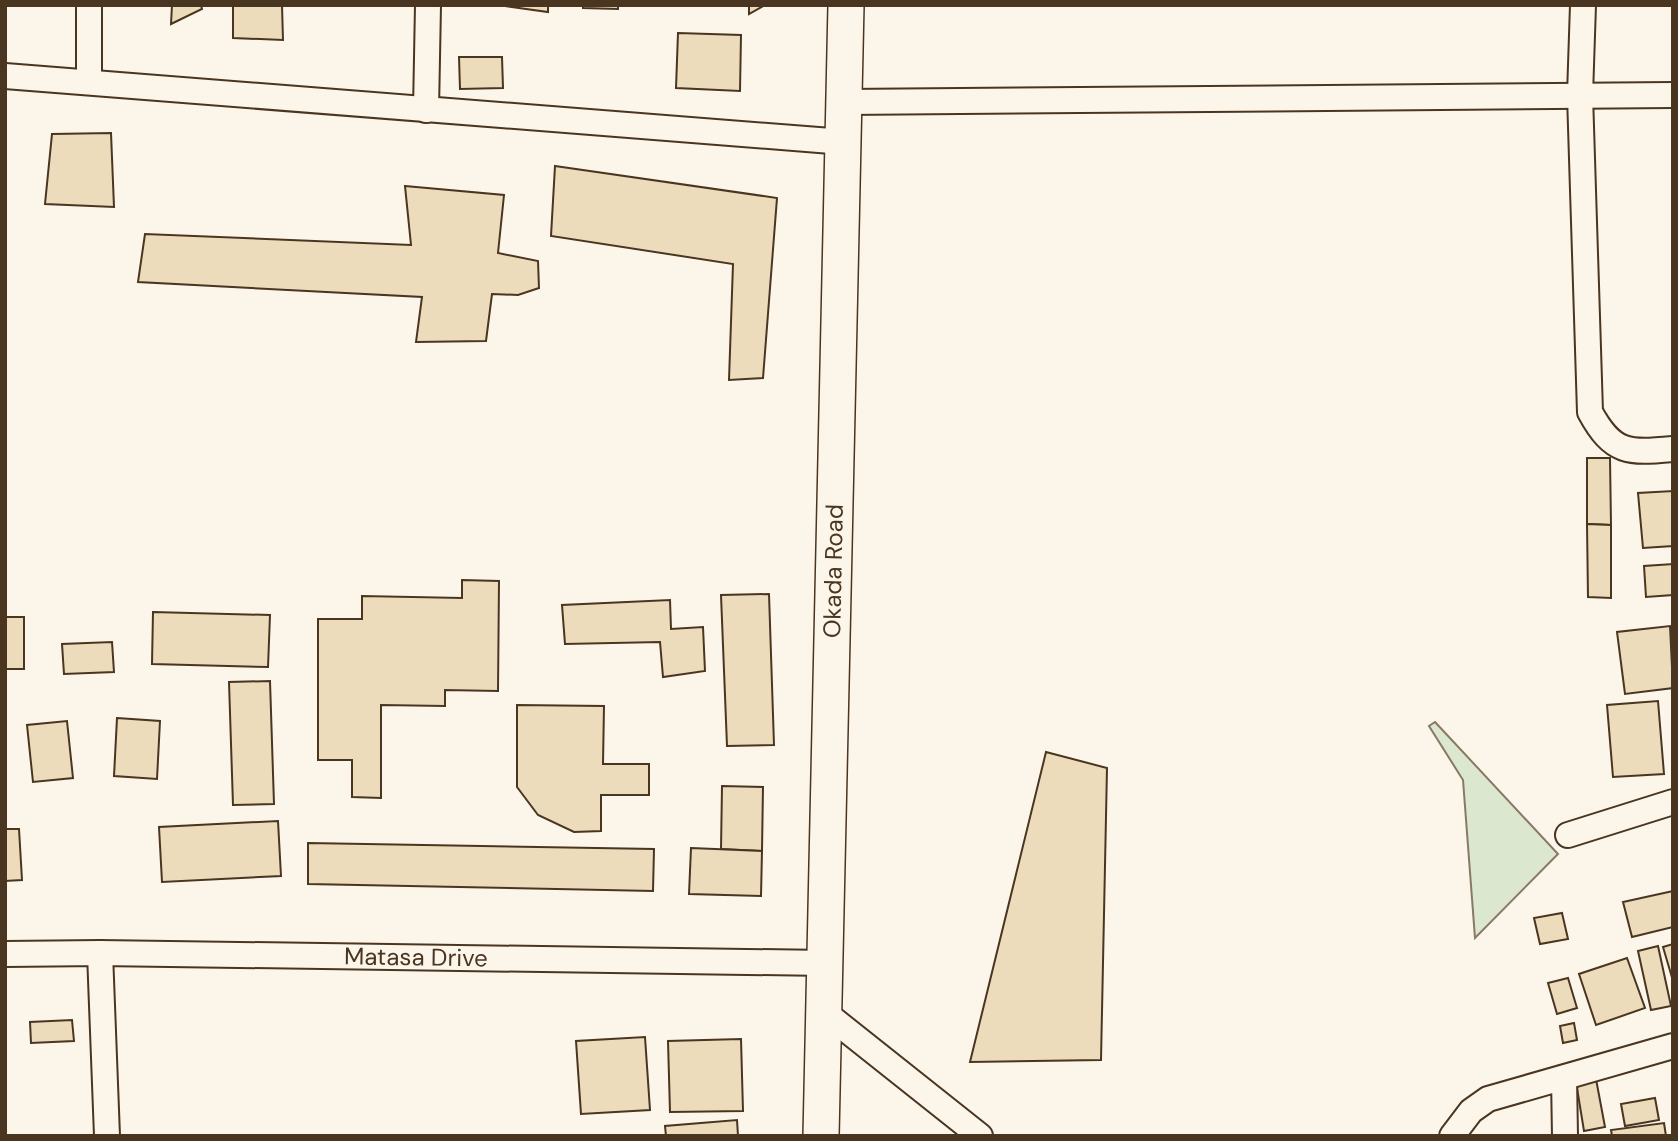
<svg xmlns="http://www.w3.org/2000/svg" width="1678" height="1141" font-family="'DM Sans',sans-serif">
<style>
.green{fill:#dce7d0;stroke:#887966;stroke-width:2}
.building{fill:#ecdcbc;stroke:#4a3520;stroke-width:2}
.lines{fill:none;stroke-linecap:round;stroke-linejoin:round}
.street-casing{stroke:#4a3520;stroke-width:28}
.secondary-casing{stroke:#4a3520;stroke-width:38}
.street{stroke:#fbf6e9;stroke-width:24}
.secondary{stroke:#fbf6e9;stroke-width:35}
.labels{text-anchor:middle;stroke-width:5;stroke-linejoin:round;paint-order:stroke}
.street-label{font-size:24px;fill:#4a3520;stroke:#fbf6e9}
</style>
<rect width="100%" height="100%" fill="#fbf6e9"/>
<polygon class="green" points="1435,722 1558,854 1475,938 1463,780 1429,726"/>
<g class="building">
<polygon points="172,5 201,5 202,9 171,24"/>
<polygon points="233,5 282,5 283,40 233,38"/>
<polygon points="498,5 548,5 548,12"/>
<polygon points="583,5 618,5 618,9 583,8"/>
<polygon points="749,5 765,5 749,14"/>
<polygon points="678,33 741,35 740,91 676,88"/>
<polygon points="459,57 502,57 503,88 460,89"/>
<polygon points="111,133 114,207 45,204 52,134"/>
<polygon points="555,166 777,198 763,378 729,380 733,264 551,236"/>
<polygon points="405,186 504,195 498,253 538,261 539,288 518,295 492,294 486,341 416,342 422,297 138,282 145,234 411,245"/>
<polygon points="1587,458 1610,458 1611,525 1587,524"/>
<polygon points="1673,491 1673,546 1643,548 1638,493"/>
<polygon points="1587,524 1611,525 1611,598 1588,597"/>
<polygon points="1673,564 1673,595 1646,597 1644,566"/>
<polygon points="462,580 499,581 498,691 445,690 445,706 381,705 381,798 352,797 352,760 318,760 318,619 362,619 362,596 462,598"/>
<polygon points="769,594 774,745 727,746 721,595"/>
<polygon points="670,600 671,629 703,627 705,671 663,677 660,642 565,644 562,605"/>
<polygon points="153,612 270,615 268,667 152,664"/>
<rect x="5" y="617" width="19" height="52"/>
<polygon points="1670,626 1673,688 1625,694 1617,632"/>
<polygon points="112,642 114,672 64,674 62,644"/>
<polygon points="270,681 274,804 233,805 229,682"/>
<polygon points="1658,701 1664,774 1613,777 1607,705"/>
<polygon points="517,705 604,706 603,764 649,764 649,795 601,795 601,831 574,832 538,815 517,787"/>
<polygon points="117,718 160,721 157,779 114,776"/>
<polygon points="67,721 73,778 33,782 27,725"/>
<polygon points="1046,752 1107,768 1101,1060 970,1062"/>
<polygon points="722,786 763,787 762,851 721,849"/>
<polygon points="278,821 281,876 162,882 159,827"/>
<polygon points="5,829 19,829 22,880 5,881"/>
<polygon points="308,843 654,849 653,891 308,884"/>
<polygon points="691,848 762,851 761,896 689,894"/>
<polygon points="1673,891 1673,927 1632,937 1623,902"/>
<polygon points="1562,913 1568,939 1540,944 1534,918"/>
<polygon points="1673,944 1673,981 1663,947"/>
<polygon points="1658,946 1671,1006 1651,1010 1638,951"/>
<polygon points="1627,958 1645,1008 1596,1025 1579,974"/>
<polygon points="1568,978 1577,1008 1557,1014 1548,983"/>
<polygon points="72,1020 74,1041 31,1043 30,1022"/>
<polygon points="1574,1023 1577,1040 1563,1043 1560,1026"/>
<polygon points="645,1037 650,1110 581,1114 576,1041"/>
<polygon points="741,1039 743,1111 670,1112 668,1041"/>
<polygon points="1596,1079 1605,1127 1584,1131 1576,1082"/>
<polygon points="1655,1098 1659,1120 1625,1126 1621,1104"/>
<polygon points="737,1120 738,1136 666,1136 665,1126"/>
<polygon points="1664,1123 1666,1136 1612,1136 1611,1130"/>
</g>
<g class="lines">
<g class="street-casing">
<g id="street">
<path d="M 1583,5 L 1580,95 L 1590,412 C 1613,454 1628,453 1673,449"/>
<polyline points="5,76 844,142"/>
<polyline points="89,81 89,5"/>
<polyline points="845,102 1673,95"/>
<polyline points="426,110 428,5"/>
<polyline points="1568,835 1673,802"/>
<polyline points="100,953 107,1136"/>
<path id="s1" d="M 5,954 L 100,953 L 827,963"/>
<polyline points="824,1012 980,1136"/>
<polyline points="1564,1078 1565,1136"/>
<polyline points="1452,1136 1471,1111 1488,1099 1673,1046"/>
</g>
</g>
<g class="secondary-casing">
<g id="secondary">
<path id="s2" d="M 821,1136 L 846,5"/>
</g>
</g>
<use href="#street" class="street"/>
<use href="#secondary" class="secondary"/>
</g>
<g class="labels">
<g class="street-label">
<text dy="8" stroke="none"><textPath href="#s2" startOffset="565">Okada Road</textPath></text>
<text dy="8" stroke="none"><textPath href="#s1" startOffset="411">Matasa Drive</textPath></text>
</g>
</g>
<rect width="1678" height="1141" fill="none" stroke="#4a3520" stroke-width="14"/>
</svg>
